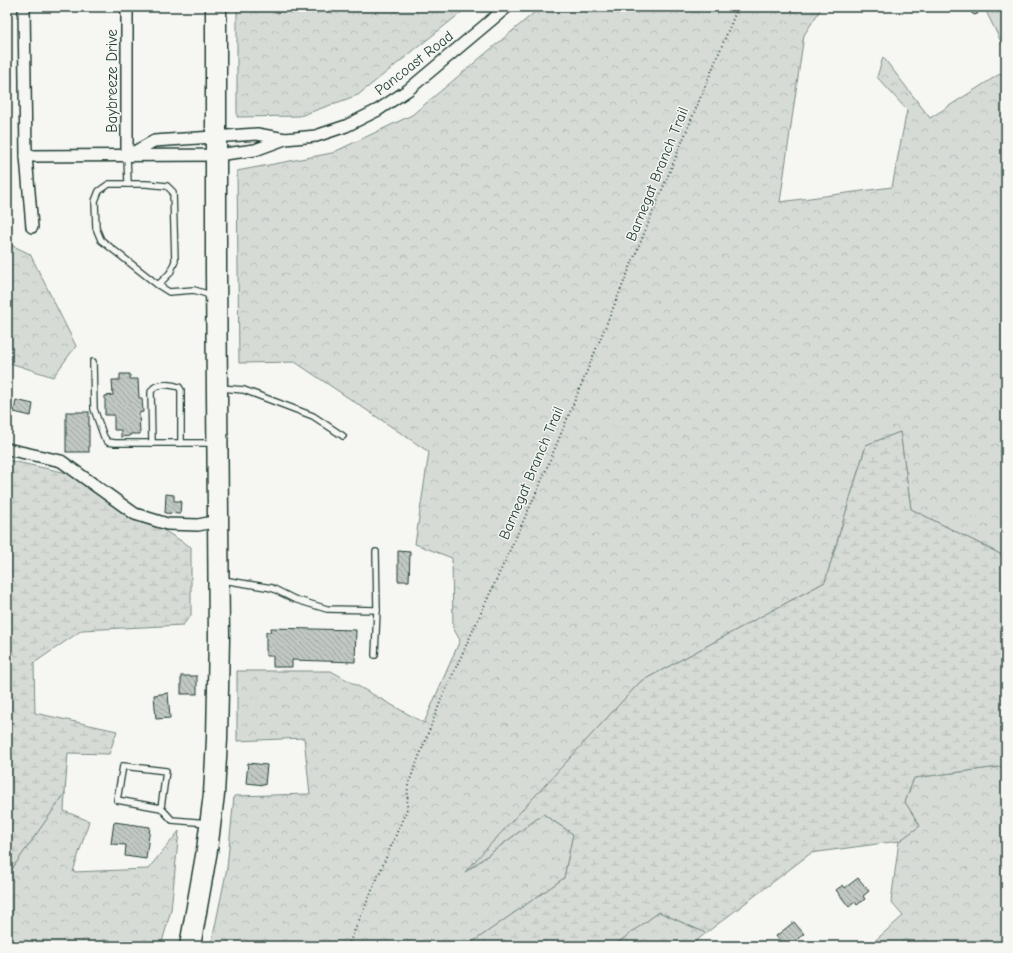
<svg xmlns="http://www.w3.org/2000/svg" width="1013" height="953" font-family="'Comic Neue',sans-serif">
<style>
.forest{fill:url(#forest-crowns);stroke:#7a8c85}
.wetland{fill:url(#wetland-marsh);stroke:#7a8c85}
.building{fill:url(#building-back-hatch);stroke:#1f3d34}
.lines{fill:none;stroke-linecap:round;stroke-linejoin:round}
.lane-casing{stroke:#1f3d34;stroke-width:8}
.street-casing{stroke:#1f3d34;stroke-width:14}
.highway-casing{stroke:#1f3d34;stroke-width:23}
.path{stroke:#1f3d34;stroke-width:2;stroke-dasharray:1 3;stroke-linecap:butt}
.lane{stroke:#f6f6f2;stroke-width:5.5}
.street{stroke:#f6f6f2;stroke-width:11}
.highway{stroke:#f6f6f2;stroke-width:20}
.labels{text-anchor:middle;stroke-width:3;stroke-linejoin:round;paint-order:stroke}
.street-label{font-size:15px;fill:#1f3d34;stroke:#f6f6f2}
</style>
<defs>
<pattern id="forest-crowns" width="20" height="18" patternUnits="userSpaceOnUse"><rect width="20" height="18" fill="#d6dbd6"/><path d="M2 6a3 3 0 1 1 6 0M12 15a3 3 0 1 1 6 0" fill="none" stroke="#b7bdb8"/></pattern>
<pattern id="wetland-marsh" width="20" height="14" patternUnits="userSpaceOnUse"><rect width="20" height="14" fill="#d6dbd6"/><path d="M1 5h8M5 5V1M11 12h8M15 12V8" fill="none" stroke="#b7bdb8"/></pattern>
<pattern id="building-back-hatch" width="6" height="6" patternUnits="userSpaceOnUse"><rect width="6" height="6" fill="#c1c8c3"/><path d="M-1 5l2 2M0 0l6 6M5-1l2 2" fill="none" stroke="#9ca49f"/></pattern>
</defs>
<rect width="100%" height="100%" fill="#f6f6f2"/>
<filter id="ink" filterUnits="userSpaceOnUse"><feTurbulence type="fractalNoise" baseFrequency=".025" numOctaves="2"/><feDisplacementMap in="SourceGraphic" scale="8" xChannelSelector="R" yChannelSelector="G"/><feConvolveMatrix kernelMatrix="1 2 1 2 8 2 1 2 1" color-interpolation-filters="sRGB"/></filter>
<g filter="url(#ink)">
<g class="forest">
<polygon points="237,7 468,7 358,95 300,116 237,117"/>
<polygon points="541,7 822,7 804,35 780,202 892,187 907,110 877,77 883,57 930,118 1006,70 1006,557 911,509 900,432 866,445 825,582 640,682 467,871 543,814 573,834 564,878 467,946 211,946 227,868 234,796 310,794 304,738 237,741 237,671 331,671 424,723 460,640 453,628 452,558 415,544 429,452 295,362 239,363 237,171 332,153 412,115"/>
<polygon points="984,7 1006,7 1006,52"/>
<polygon points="7,243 30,254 76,346 53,377 7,362"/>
<polygon points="1006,766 1006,946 869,946 903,916 891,902 899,841 920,826 905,802 914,778"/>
<polygon points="65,793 64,811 89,821 73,872 148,869 179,831 171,910 161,946 7,946 7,876"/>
<polygon points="659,912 706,933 690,946 613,946"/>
</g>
<g class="wetland">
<polygon points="900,432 911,509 1006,557 1006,766 914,778 905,802 920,826 899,841 811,853 706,933 659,912 613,946 467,946 564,878 573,834 543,814 464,873 640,682 825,582 866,445"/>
<polygon points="7,460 72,474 191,547 191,615 183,625 82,630 34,663 35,713 117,731 109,754 68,753 65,793 7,876"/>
</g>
<g class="building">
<polygon points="120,374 130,374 130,379 138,379 139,398 142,398 143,412 139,413 140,434 130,434 130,436 121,437 121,430 114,430 114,415 105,415 105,396 113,395 112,380 120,380"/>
<polygon points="16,400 33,404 31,416 14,412"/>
<rect x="66" y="412" width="23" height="40"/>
<polygon points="166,494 174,495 174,501 181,501 180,514 165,513"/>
<polygon points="398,551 410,552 409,581 398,581"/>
<polygon points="271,628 356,630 355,662 292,660 292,667 273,667 273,656 266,656 266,632 270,632"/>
<rect x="181" y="676" width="16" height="18"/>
<polygon points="168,693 170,718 156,719 154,695"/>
<polygon points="248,763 267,765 265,785 246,783"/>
<polygon points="114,822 150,827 146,859 125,856 126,845 111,844"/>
<polygon points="858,878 869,891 863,896 865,899 857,905 855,902 849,907 836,890 843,885 845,888"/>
<polygon points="794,922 804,934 789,946 784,946 776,936"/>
</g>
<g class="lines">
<g class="lane-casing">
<g id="lane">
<polyline points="972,7 975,11"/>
<polyline points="127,156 128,184"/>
<polyline points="158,285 170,273 175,261 173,192 167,186 146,184 109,184 99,191 95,201 96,228 101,240 158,285 169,292 194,290 207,294 210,299"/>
<polyline points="93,362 94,409 104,437 108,442 115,443 215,443"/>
<polyline points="221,388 244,390 313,416 343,436"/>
<path d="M 152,443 L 151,392 C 152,390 153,388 155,387 C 161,383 173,385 179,387 L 181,390 L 181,443"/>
<polyline points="223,580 272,588 294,599 327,609 377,610"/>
<polyline points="375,655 377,610 376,552"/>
<polyline points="161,808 166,771 123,766 117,800 161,808 172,820 208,823"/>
</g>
</g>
<g class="street-casing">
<g id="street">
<polyline points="24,7 26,156 32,227"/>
<polyline points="285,139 316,136 346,126 378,110 408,90 507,7"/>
<polyline points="26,156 217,155 255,150 285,139 257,134 154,141 127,156"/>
<polyline points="127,156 127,7"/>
<polyline points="7,449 61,461 135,514 167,524 198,525 218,521"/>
</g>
</g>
<g class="highway-casing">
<polyline id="highway" points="190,946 207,850 214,794 217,739 219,638 216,271 216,7"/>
</g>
<polyline class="path" points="348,946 407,809 408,785 441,700 538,489 738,7"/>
<use href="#lane" class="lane"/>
<use href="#street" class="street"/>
<use href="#highway" class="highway"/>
</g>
</g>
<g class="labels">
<g class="street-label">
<text transform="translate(414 63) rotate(-38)" y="5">Pancoast Road</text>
<text transform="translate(112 81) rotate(-90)" y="5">Baybreeze Drive</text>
<text transform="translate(657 174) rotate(-68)" y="5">Barnegat Branch Trail</text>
<text transform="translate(531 473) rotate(-67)" y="5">Barnegat Branch Trail</text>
</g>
</g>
<rect width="1013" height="953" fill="none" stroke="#f6f6f2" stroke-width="24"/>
<rect x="12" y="12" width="989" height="929" fill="none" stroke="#1f3d34" stroke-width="1.5" filter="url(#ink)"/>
</svg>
